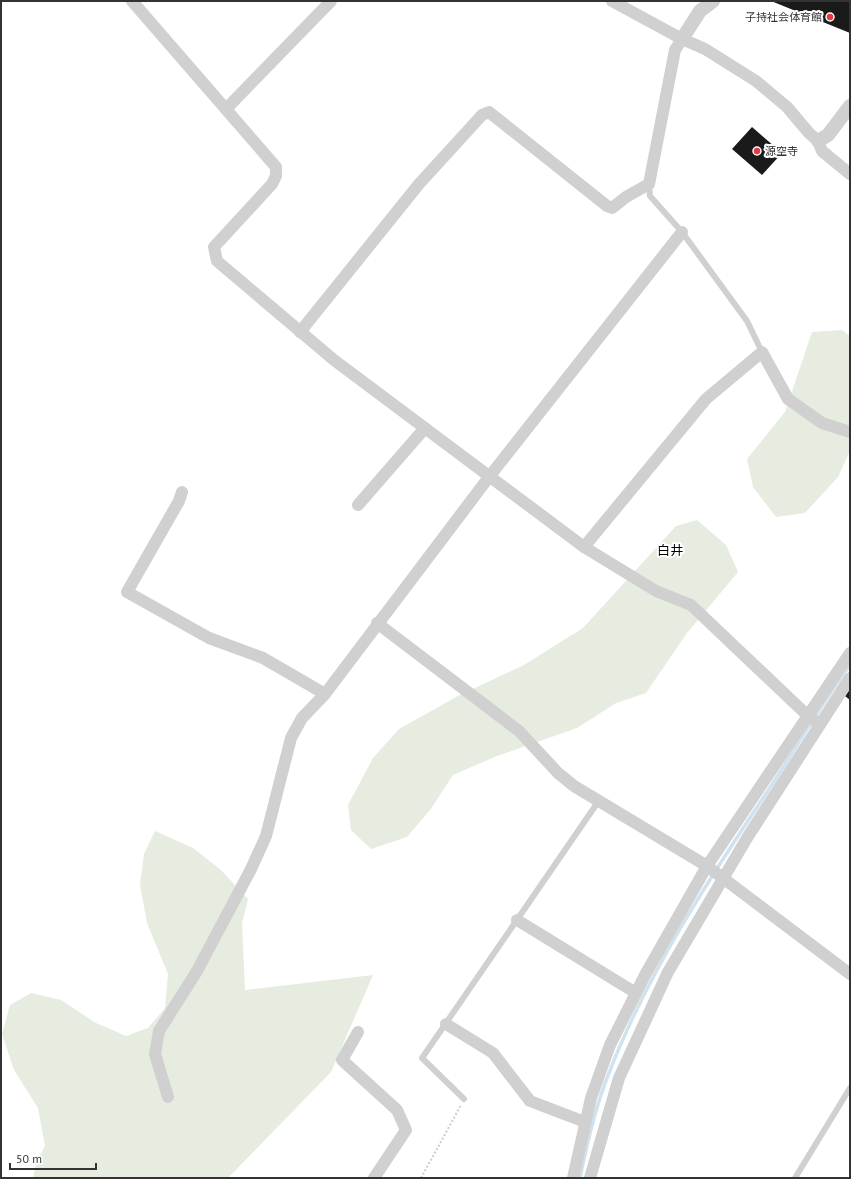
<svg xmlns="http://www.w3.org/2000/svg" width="851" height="1179" font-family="'PT Sans','Noto Sans JP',sans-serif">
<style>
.green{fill:#e6ecdf}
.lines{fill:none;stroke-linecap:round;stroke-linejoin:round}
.stream{stroke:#cfe2ee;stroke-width:3.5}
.building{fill:#1a1a1a}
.path{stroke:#cdcdcd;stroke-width:2;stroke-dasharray:2 2;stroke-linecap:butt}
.service{stroke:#d0d0d0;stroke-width:6}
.minor{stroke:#d0d0d0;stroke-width:12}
.tertiary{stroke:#d0d0d0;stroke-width:14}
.poi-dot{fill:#e63946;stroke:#fff;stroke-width:1.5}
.labels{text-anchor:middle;stroke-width:4;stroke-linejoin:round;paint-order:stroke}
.poi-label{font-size:11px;fill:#333;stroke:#fff;text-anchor:end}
.quarter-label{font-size:13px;fill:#000;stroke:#fff}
</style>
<rect width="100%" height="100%" fill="#fff"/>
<g class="green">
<polygon points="842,330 850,336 850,451 838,477 805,513 776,517 753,487 747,459 785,412 812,332"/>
<polygon points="697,520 726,545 738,572 687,633 646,693 616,703 577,728 497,756 453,775 430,810 407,837 371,849 351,830 348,805 373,758 399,729 458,696 524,665 583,628 676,526"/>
<polygon points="155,831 193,848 221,870 248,899 242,923 245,990 373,975 331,1072 228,1178 33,1178 36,1164 45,1146 38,1108 14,1070 2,1034 10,1005 31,993 61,1000 96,1023 126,1036 148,1028 165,1008 168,974 147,923 140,885 144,854"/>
</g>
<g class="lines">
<path class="stream" d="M 580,1178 C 587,1143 595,1107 609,1073 C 648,972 709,879 769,789 C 796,748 821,705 850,665"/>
</g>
<g class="building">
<polygon points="771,1 850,1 850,33"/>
<polygon points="752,127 782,153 762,175 732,149"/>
<polygon points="850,689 850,700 845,696"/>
</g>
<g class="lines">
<polyline class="path" points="421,1178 461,1105"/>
<g class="service">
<polyline points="649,184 650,196 682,232 747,321 762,352"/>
<polyline points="464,1099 422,1058 598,802"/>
<polyline points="795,1178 850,1088"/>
</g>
<g class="minor">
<polyline points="132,1 276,167 276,176 272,184 214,247 217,261 334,360 584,547 656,591 691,605 807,715 819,724"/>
<polyline points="612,1 682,39 705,49 756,81 787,107 809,133 818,141 822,151 850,174"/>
<polyline points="226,109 331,1"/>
<polyline points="300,332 419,184 482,115 489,112 607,206 612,208 626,197 649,184 675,50 682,39"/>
<polyline points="182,492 179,501 127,592 209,638 263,658 325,694"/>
<polyline points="358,505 425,428"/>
<polyline points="584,547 706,399 762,352 788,399 822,423 850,432"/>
<polyline points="377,623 519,731 558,773 574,786 707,866 850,974"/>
<polyline points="517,920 636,993"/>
<polyline points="446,1024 493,1053 530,1101 585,1122"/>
<polyline points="358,1032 342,1060 397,1110 406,1130 374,1178"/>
<polyline points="168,1097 155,1054 159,1031 197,971 251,869 266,836 291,738 302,718 325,694 489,477 682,232"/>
<polyline points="573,1178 591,1098 610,1045 645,975 707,866 850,653"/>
<polyline points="590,1178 619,1078 668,972 747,838 850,678"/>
</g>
<g class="tertiary">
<polyline points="682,39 700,11 713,1"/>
<polyline points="818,141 828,135 850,106"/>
</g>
</g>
<g class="poi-dot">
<circle cx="830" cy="17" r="4"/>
<circle cx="757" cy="151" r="4"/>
</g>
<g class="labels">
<g class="poi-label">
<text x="822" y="21">子持社会体育館</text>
<text x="765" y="155" text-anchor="start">源空寺</text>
</g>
<g class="quarter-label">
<text x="670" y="555">白井</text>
</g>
</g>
<rect width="851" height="1179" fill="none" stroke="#333333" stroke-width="4"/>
<path d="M10 1163v6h86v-6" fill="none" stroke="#333333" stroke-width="2"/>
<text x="16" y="1163" font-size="12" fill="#333333" stroke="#ffffff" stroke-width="3" paint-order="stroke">50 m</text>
</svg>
